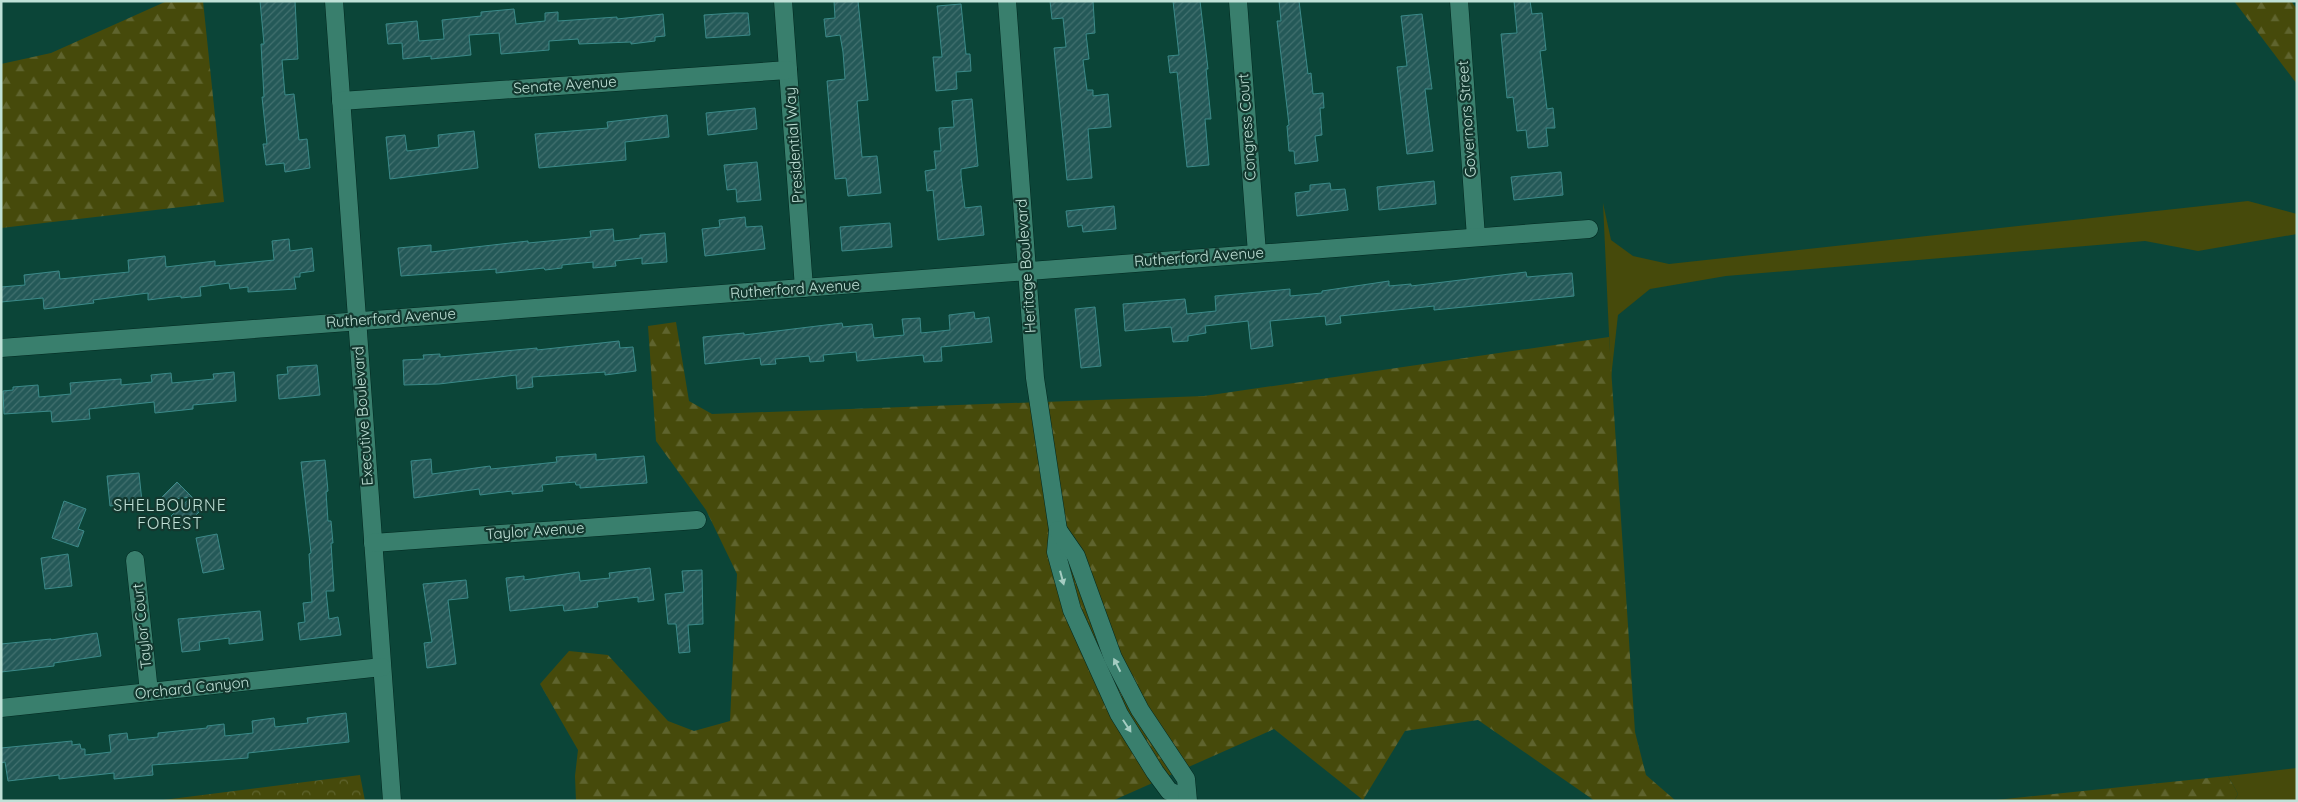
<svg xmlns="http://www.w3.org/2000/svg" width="2298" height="802" font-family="Quicksand,sans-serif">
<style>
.grass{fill:#464a0b}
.forest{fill:url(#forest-firs)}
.park{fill:url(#park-crowns)}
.building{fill:url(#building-hatch);stroke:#3b8a89}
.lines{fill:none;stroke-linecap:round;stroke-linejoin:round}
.minor-casing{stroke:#022920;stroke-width:19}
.minor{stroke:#397f6d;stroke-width:18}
.oneway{fill:#a5cdc2}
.labels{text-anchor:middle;stroke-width:4.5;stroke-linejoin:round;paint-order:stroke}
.street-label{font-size:15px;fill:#c0e1d7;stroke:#13382f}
.neighbourhood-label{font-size:16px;letter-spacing:1px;fill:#c0e1d7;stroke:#13382f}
</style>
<defs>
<pattern id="forest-firs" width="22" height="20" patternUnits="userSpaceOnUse" patternTransform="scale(1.25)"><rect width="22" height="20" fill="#464a0b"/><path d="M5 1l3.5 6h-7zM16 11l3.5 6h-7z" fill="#5f642e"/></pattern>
<pattern id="park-crowns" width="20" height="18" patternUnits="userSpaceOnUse" patternTransform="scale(1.25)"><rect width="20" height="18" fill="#464a0b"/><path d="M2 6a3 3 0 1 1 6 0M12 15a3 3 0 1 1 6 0" fill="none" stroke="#5f642e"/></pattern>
<pattern id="building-hatch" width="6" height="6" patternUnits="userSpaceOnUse" patternTransform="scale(1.25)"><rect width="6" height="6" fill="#245958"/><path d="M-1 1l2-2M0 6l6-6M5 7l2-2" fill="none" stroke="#42716f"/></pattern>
</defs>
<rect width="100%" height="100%" fill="#0b4538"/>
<g class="grass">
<polygon points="2248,201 2297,214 2297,234 2198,251 2145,241 1726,276 1650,289 1618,315 1611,378 1603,203 1611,240 1633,256 1669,264"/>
<polygon points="2297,768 2297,801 2234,801 2238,794 2228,776"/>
</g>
<g class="forest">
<polygon points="167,1 203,1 224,202 1,228 1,64 51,53"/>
<polygon points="2234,1 2291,1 2297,9 2297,84"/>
<polygon points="676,322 689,401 712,414 1204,396 1609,337 1635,732 1646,775 1676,801 1595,801 1478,720 1405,731 1363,800 1274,729 1112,801 576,801 575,776 578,750 540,684 569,651 608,655 668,721 694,731 730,721 737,574 706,510 656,441 648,326"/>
<polygon points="2228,776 2238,794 2234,801 1986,801"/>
</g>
<polygon class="park" points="360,775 365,801 155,801"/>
<g class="building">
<polygon points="260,1 295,1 298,59 282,60 285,95 294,94 299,140 307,139 310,168 285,172 284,163 266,165 263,144 267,144 262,97 264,97 261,44 264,44"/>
<polygon points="834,1 858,1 868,100 857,101 862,157 877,156 881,193 848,196 846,178 835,179 827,81 845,79 843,52 840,35 826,37 824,19 835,18"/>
<polygon points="1050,1 1093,1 1095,33 1086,34 1089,59 1083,60 1087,90 1093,90 1093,96 1108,94 1111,127 1088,129 1092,178 1067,180 1054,48 1066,47 1063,18 1052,19"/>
<polygon points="1173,1 1200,1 1208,69 1206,69 1211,119 1205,119 1209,165 1187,167 1177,72 1170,73 1168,56 1179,55"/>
<polygon points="1279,1 1299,1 1308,74 1311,73 1313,94 1323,93 1324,108 1320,108 1322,135 1315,136 1318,161 1295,164 1294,151 1289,151 1287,126 1289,125 1277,21 1281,21"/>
<polygon points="1514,1 1530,1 1532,14 1542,13 1546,50 1540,51 1547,109 1553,108 1555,128 1546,128 1548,146 1528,148 1526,130 1517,131 1513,97 1507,98 1501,34 1517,33"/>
<polygon points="961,4 966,54 970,54 971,71 956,72 957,89 936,91 933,57 942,57 937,6"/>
<polygon points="514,9 516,24 545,21 545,13 558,12 558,21 617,17 617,19 663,14 665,36 655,37 655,41 631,44 631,42 579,44 578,39 549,41 549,50 501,54 499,33 469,35 471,55 431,59 431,56 403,59 402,43 388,44 386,24 417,21 419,41 444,39 442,20 481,16 481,12"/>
<polygon points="734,13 748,13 750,35 706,38 704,15"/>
<polygon points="1422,14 1432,89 1425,89 1433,151 1407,154 1397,67 1407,66 1401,16"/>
<polygon points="972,99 978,166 961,169 961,175 965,208 981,206 984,235 938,240 933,190 927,191 925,171 936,169 934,151 941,151 939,128 954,127 952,101"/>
<polygon points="755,108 757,129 708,135 706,113"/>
<polygon points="667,115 669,137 625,142 626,160 539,168 535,134 608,128 607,122"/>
<polygon points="474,131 478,168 390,179 386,137 405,135 407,151 439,147 438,135"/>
<polygon points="757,162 761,200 737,202 736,189 727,190 724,165"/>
<polygon points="1561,172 1563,195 1514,200 1511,177"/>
<polygon points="1434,181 1436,204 1379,210 1377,187"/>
<polygon points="1330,183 1331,190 1345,189 1348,210 1297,216 1295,193 1310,191 1310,185"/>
<polygon points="1114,206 1116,229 1083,232 1082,225 1068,227 1066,211"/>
<polygon points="745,217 746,227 762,226 765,249 705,256 702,229 720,227 719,220"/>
<polygon points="890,223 892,247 842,251 840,227"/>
<polygon points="613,229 614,241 640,238 640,235 665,233 667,262 642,264 642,258 615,261 616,266 593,268 593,262 562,265 562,268 545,270 544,268 496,273 496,269 401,276 398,248 431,245 431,252 528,241 528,243 591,237 590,231"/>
<polygon points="289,239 290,251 312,248 314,271 300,273 300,277 294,277 296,289 248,292 248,287 230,289 229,283 200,287 201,296 181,298 181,296 148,300 148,293 93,300 94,303 44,309 43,298 1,302 1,287 25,285 24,275 59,271 60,279 129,272 128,260 165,256 166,267 215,261 215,266 274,260 272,241"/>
<polygon points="1526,272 1527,277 1572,273 1574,296 1434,310 1434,306 1340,316 1341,323 1326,325 1325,316 1270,321 1273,346 1251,349 1248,321 1205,326 1206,333 1188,336 1188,341 1173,342 1171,327 1125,331 1123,304 1185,299 1187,314 1216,311 1215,296 1290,289 1290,296 1322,293 1322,291 1389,281 1389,286 1411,284 1411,286"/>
<polygon points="1095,307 1101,366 1081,368 1075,309"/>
<polygon points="974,312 975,319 989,317 992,342 941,347 942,361 924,362 923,355 857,361 856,352 823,355 824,361 810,362 809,356 775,359 776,364 761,365 760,358 705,364 703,337 744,333 744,335 842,323 843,327 872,324 874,338 904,335 902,319 920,318 921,333 950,330 949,315"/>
<polygon points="619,341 620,348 633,347 636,371 605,375 605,372 532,377 533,387 517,389 516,375 439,384 404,385 403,360 424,359 423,355 440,354 440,357 537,348 537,350"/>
<polygon points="317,365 320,395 279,399 277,375 288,374 287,367"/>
<polygon points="234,372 236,401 193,405 193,409 155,413 154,402 89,409 90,419 52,422 51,411 4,414 3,391 13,390 13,387 38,385 39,397 71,394 70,383 121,379 121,385 152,382 151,375 171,373 172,383 214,379 213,374"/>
<polygon points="596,454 596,460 644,456 647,483 580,488 580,485 576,485 575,482 542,485 543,491 512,494 512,491 480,495 479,489 414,498 411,461 431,459 432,474 490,466 491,469 557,462 556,457"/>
<polygon points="325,460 328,491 326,492 328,521 331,521 333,543 331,543 334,591 326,591 329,619 338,617 341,635 300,640 298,623 305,622 303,603 312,602 309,554 311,553 301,462"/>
<polygon points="139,473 142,502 110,506 107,476"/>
<polygon points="177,482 203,508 183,528 171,516 191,497 158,501"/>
<polygon points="64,501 86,509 78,529 84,531 78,547 52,538"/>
<polygon points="217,534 224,569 203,573 196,538"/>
<polygon points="68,554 72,586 45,589 41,558"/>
<polygon points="650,568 654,600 638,602 638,597 597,602 598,607 564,611 563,605 510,611 506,578 524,576 524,580 579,572 580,581 610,578 609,573"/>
<polygon points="702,570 703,624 688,625 690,652 679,653 676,624 668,624 665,594 684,592 682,571"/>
<polygon points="466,580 468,598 448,600 456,664 427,668 424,643 432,642 423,584"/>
<polygon points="260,611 263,640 229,644 229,638 199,642 200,650 182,652 178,619"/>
<polygon points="97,633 101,656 54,663 54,666 1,672 1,644 51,639 51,640"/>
<polygon points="346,713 349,742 248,753 248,758 152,765 153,775 114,779 114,773 59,779 59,775 8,781 5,762 1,763 1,748 72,741 72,745 80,744 81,749 85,749 85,755 111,752 109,735 127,733 128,740 158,737 158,733 207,728 207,726 224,724 225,736 253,733 252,721 274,718 275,727 308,723 307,718"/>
</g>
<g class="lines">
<g class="minor-casing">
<g id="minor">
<polyline points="334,1 392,801"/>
<polyline points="783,1 804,288"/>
<polyline points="1007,1 1035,378 1058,530 1056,552 1072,610 1119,714 1155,772 1169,791 1187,799"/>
<polyline points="1238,1 1257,253"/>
<polyline points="1459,1 1476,237"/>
<polyline points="341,101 788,70"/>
<polyline points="1,348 1589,229"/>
<polyline points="1058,530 1076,556 1113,658 1140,710 1186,779 1188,801"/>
<polyline points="373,543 697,520"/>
<polyline points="135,560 149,692"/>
<polyline points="1,708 382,667"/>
</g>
</g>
<use href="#minor" class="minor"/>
</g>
<defs><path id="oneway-solid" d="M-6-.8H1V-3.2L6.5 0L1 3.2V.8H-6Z" transform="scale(1.25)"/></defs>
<g class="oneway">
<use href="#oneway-solid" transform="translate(1062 578) rotate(75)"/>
<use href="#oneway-solid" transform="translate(1117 665) rotate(-117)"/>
<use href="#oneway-solid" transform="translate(1127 726) rotate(57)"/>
</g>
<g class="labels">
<g class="street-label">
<text transform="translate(565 85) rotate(-4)" y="5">Senate Avenue</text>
<text transform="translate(1467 119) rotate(-94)" y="5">Governors Street</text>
<text transform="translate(1247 127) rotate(-94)" y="5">Congress Court</text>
<text transform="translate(794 145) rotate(-94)" y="5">Presidential Way</text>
<text transform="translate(1199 257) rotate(-4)" y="5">Rutherford Avenue</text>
<text transform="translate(1026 266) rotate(-94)" y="5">Heritage Boulevard</text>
<text transform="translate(795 289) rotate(-4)" y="5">Rutherford Avenue</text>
<text transform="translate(391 318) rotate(-4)" y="5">Rutherford Avenue</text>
<text transform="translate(363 416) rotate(-94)" y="5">Executive Boulevard</text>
<text transform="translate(535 531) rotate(-4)" y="5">Taylor Avenue</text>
<text transform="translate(142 626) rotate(-96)" y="5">Taylor Court</text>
<text transform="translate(192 688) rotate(-6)" y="5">Orchard Canyon</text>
</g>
<g class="neighbourhood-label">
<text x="170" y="511">SHELBOURNE<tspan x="170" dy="18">FOREST</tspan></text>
</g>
</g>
<rect width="2298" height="802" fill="none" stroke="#c0e1d7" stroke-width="5"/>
</svg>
